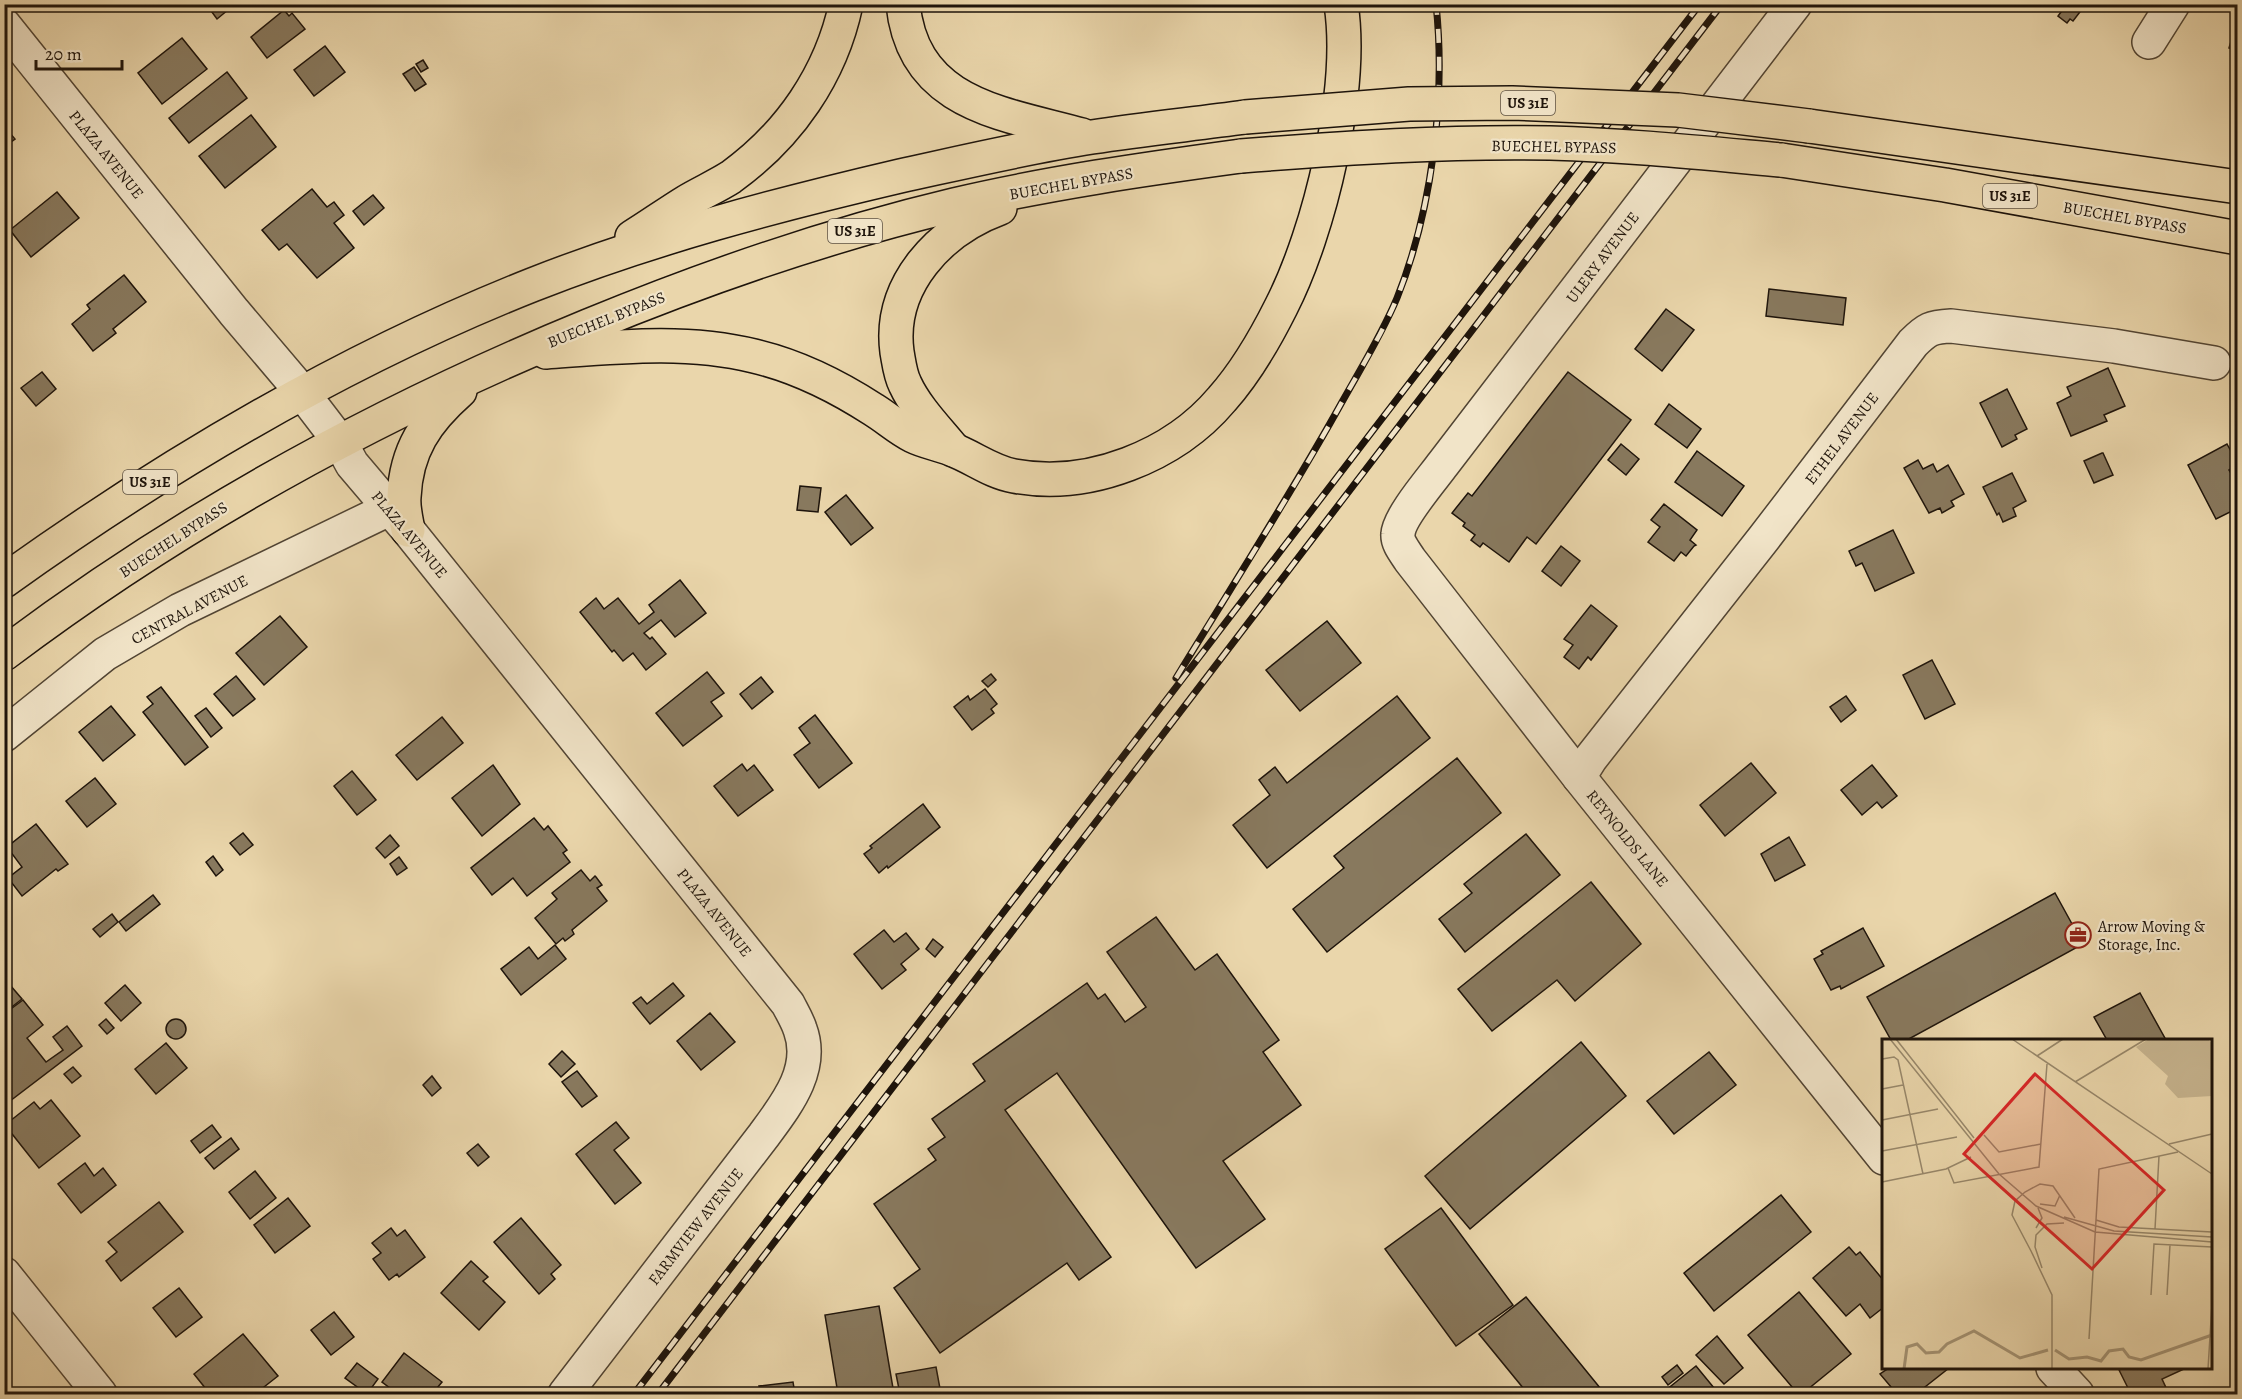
<svg xmlns="http://www.w3.org/2000/svg" width="2242" height="1399" font-family="Alegreya,serif">
<style>
.building{fill:#88795e;stroke:#1e140b;stroke-width:1.5}
.lines{fill:none;stroke-linecap:round;stroke-linejoin:round}
.minor-casing{stroke:#514433;stroke-width:36}
.major-casing{stroke:#1e140b;stroke-width:36}
.minor{stroke:#f1e4c8;stroke-width:33}
.major{stroke:#ead6ab;stroke-width:33}
.rail-casing{stroke:#1e140b;stroke-width:7}
.rail{stroke:#f1e4c8;stroke-width:4.5;stroke-dasharray:14;stroke-linecap:butt}
.major-bridge-casing{stroke:#1e140b;stroke-width:36;stroke-linecap:butt}
.major-bridge{stroke:#ead6ab;stroke-width:33}
.labels{text-anchor:middle;stroke-width:4.5;stroke-linejoin:round;paint-order:stroke}
.shield{fill:#f1e4c8;stroke:#5d5244;stroke-width:1.5}
.shield-label{font-size:15px;font-weight:bold;fill:#1e140b}
.street-label{font-size:16px;fill:#1e140b;stroke:#f1e4c8}
.poi-label{font-size:16px;fill:#1e140b;stroke:#f1e4c8;text-anchor:start}
.inset-river{fill:none;stroke:#a59475;stroke-width:3}
.inset-road{fill:none;stroke:#98886b;stroke-width:1.5}
.view{fill:#d62828;fill-opacity:0.15;stroke:#d62828;stroke-width:3}
.inset-edge{fill:none;stroke:#1e140b;stroke-width:3}
</style>
<rect width="100%" height="100%" fill="#ead6ab"/>
<filter id="stains"><feTurbulence type="fractalNoise" baseFrequency=".00333" numOctaves="4"/><feColorMatrix values="0 0 0 0 .2 0 0 0 0 .09 0 0 0 0 .02 0 0 0 .5 -.17"/></filter>
<radialGradient id="worn" r=".72"><stop offset=".6" stop-color="#630" stop-opacity="0"/><stop offset="1" stop-color="#630" stop-opacity=".3"/></radialGradient>
<g class="building">
<polygon points="206,4 234,4 234,5 217,19"/>
<polygon points="2052,4 2086,4 2073,21 2070,19 2067,23 2058,16 2061,12"/>
<polygon points="284,10 289,16 292,13 305,29 267,58 251,37"/>
<polygon points="2238,18 2238,51 2229,48"/>
<polygon points="182,38 207,69 162,104 138,73"/>
<polygon points="325,46 345,72 314,96 294,70"/>
<polygon points="423,60 428,68 421,72 416,64"/>
<polygon points="414,67 426,84 415,91 403,74"/>
<polygon points="227,72 247,98 189,143 169,118"/>
<polygon points="251,115 276,147 225,188 199,156"/>
<polygon points="4,126 15,139 4,147"/>
<polygon points="312,189 327,207 334,202 344,215 334,223 354,248 317,278 287,244 279,250 262,230"/>
<polygon points="57,192 79,218 31,257 10,230"/>
<polygon points="373,195 384,208 364,225 353,211"/>
<polygon points="124,275 146,302 113,329 116,333 93,351 72,324 90,309 87,305"/>
<polygon points="1769,289 1846,298 1843,325 1766,316"/>
<polygon points="1666,309 1694,330 1662,371 1635,349"/>
<polygon points="2108,368 2125,406 2104,415 2107,421 2071,436 2057,403 2071,396 2067,387"/>
<polygon points="42,372 56,389 36,406 21,388"/>
<polygon points="1568,372 1631,420 1536,544 1527,537 1509,562 1483,543 1480,547 1471,540 1475,535 1463,526 1465,523 1452,513 1468,493 1472,496"/>
<polygon points="2007,389 2027,429 2015,435 2017,439 2002,447 1980,403"/>
<polygon points="1669,404 1701,429 1687,448 1655,424"/>
<polygon points="1621,444 1639,459 1626,475 1608,460"/>
<polygon points="2227,444 2238,464 2229,470 2238,485 2238,508 2216,519 2188,465"/>
<polygon points="1697,451 1744,486 1722,516 1675,482"/>
<polygon points="2102,453 2103,453 2113,475 2094,483 2084,461"/>
<polygon points="1918,460 1923,469 1933,464 1937,472 1948,465 1964,494 1951,501 1954,506 1942,513 1940,508 1929,513 1904,468"/>
<polygon points="2012,473 2026,501 2013,508 2016,516 2003,522 1999,513 1997,515 1983,487"/>
<polygon points="800,486 821,488 818,512 797,510"/>
<polygon points="846,495 873,528 851,545 825,512"/>
<polygon points="1664,504 1697,530 1690,540 1696,545 1694,546 1686,556 1681,552 1674,561 1648,542 1660,527 1651,520"/>
<polygon points="1893,530 1914,573 1875,591 1862,563 1856,566 1849,551"/>
<polygon points="1561,546 1580,561 1561,586 1542,571"/>
<polygon points="680,580 706,613 675,637 661,620 644,633 650,639 652,637 666,654 646,670 633,653 623,661 614,650 612,652 580,612 596,598 604,609 618,598 639,624 654,612 649,605"/>
<polygon points="1591,605 1617,626 1591,660 1588,657 1579,669 1564,657 1573,645 1564,639"/>
<polygon points="280,616 307,647 264,685 236,653"/>
<polygon points="1327,621 1361,663 1300,711 1266,670"/>
<polygon points="1932,660 1955,704 1925,719 1903,675"/>
<polygon points="707,672 724,693 711,702 722,716 683,746 656,713"/>
<polygon points="991,674 996,680 988,687 982,681"/>
<polygon points="236,676 255,699 233,716 214,694"/>
<polygon points="761,677 773,692 752,709 740,694"/>
<polygon points="161,687 208,747 185,765 143,712 153,704 147,697"/>
<polygon points="985,689 997,704 991,709 994,713 972,730 954,707 968,696 970,700"/>
<polygon points="1397,696 1430,738 1267,868 1233,825 1270,795 1259,780 1275,767 1287,783"/>
<polygon points="1846,696 1856,710 1841,722 1830,707"/>
<polygon points="111,706 135,735 103,761 79,732"/>
<polygon points="206,708 222,728 211,737 195,716"/>
<polygon points="815,715 852,763 819,788 794,755 810,743 799,728"/>
<polygon points="442,717 463,743 417,780 396,755"/>
<polygon points="1457,758 1501,813 1327,952 1293,909 1344,868 1334,856"/>
<polygon points="1751,763 1776,793 1725,836 1700,805"/>
<polygon points="742,764 747,771 754,765 773,790 738,816 714,786"/>
<polygon points="493,765 520,804 482,836 452,798"/>
<polygon points="1872,765 1897,796 1882,808 1877,802 1862,815 1841,790"/>
<polygon points="352,771 376,800 357,815 334,786"/>
<polygon points="95,778 116,804 87,827 66,801"/>
<polygon points="923,804 940,827 892,865 888,868 887,866 879,873 864,854 872,848 870,846"/>
<polygon points="534,818 544,830 548,826 567,850 563,853 570,862 527,896 513,878 492,895 471,868"/>
<polygon points="36,824 68,864 58,871 56,869 22,896 8,878 22,867 7,847"/>
<polygon points="243,833 253,845 240,855 230,843"/>
<polygon points="1526,834 1560,875 1465,952 1439,919 1472,893 1464,884"/>
<polygon points="390,835 399,846 385,858 376,848"/>
<polygon points="1789,837 1805,865 1775,881 1761,854"/>
<polygon points="213,856 223,870 216,876 206,862"/>
<polygon points="399,857 407,868 397,875 390,864"/>
<polygon points="581,870 590,881 595,876 596,877 602,885 597,888 607,901 572,930 574,934 565,941 563,938 556,944 535,918 557,899 552,893"/>
<polygon points="1591,882 1641,944 1575,1001 1557,980 1492,1031 1458,989"/>
<polygon points="2055,893 2083,944 1907,1040 1891,1040 1867,997"/>
<polygon points="153,895 160,904 126,931 119,922"/>
<polygon points="112,914 118,922 100,937 93,929"/>
<polygon points="1156,917 1195,970 1217,954 1279,1040 1263,1052 1301,1105 1223,1161 1265,1219 1196,1268 1057,1073 1005,1110 1111,1257 1079,1280 1067,1263 940,1353 894,1288 920,1269 874,1204 936,1160 928,1149 945,1137 932,1119 985,1081 973,1064 1087,983 1098,999 1105,994 1125,1022 1146,1007 1107,952"/>
<polygon points="1863,928 1884,966 1841,989 1840,986 1831,990 1814,959 1823,954 1821,951"/>
<polygon points="884,930 894,942 906,933 919,949 901,964 906,970 882,989 854,954"/>
<polygon points="933,939 943,947 935,957 926,949"/>
<polygon points="555,945 566,959 521,995 501,969 529,947 538,959"/>
<polygon points="4,978 22,999 4,1013"/>
<polygon points="673,983 684,996 650,1024 633,1003 641,997 647,1004"/>
<polygon points="125,985 141,1003 121,1021 105,1003"/>
<polygon points="2140,993 2166,1040 2107,1040 2094,1017"/>
<polygon points="23,1000 43,1025 27,1038 46,1062 63,1050 53,1037 67,1026 82,1046 10,1101 4,1094 4,1023 6,1021 4,1014"/>
<polygon points="710,1013 735,1042 701,1070 677,1041"/>
<polygon points="106,1019 114,1028 107,1034 99,1025"/>
<circle cx="176" cy="1029" r="10"/>
<polygon points="1581,1042 1626,1096 1470,1229 1425,1176"/>
<polygon points="166,1043 187,1068 156,1094 135,1069"/>
<polygon points="562,1051 575,1064 561,1077 549,1064"/>
<polygon points="1709,1052 1736,1085 1674,1134 1647,1101"/>
<polygon points="73,1067 81,1076 72,1083 64,1074"/>
<polygon points="577,1071 597,1096 582,1107 562,1082"/>
<polygon points="432,1076 441,1088 432,1096 423,1085"/>
<polygon points="51,1100 80,1136 39,1168 5,1125 34,1102 40,1109"/>
<polygon points="616,1122 629,1138 614,1150 641,1183 615,1204 576,1154"/>
<polygon points="212,1125 221,1137 200,1153 191,1141"/>
<polygon points="231,1138 239,1149 214,1169 205,1158"/>
<polygon points="478,1144 489,1157 478,1166 467,1153"/>
<polygon points="85,1163 94,1176 103,1168 116,1185 81,1213 58,1184"/>
<polygon points="255,1171 276,1198 250,1219 229,1192"/>
<polygon points="1781,1195 1811,1232 1714,1311 1684,1273"/>
<polygon points="288,1198 310,1226 275,1253 254,1225"/>
<polygon points="159,1202 183,1232 121,1281 106,1261 117,1252 108,1242"/>
<polygon points="1441,1208 1513,1305 1456,1346 1385,1249"/>
<polygon points="521,1218 561,1265 551,1274 555,1279 539,1294 494,1242"/>
<polygon points="391,1228 397,1236 405,1230 425,1257 399,1277 397,1274 389,1280 373,1259 381,1253 372,1243"/>
<polygon points="1849,1247 1856,1255 1860,1252 1884,1281 1884,1307 1870,1318 1860,1304 1846,1316 1813,1278"/>
<polygon points="471,1261 488,1277 483,1281 505,1302 479,1330 441,1293"/>
<polygon points="179,1288 202,1317 176,1337 153,1308"/>
<polygon points="1799,1292 1851,1354 1802,1394 1798,1394 1748,1335"/>
<polygon points="1526,1297 1605,1394 1528,1394 1479,1334"/>
<polygon points="879,1306 894,1394 838,1394 825,1315"/>
<polygon points="334,1312 354,1337 331,1355 311,1330"/>
<polygon points="243,1334 278,1376 255,1394 210,1394 194,1374"/>
<polygon points="1717,1336 1743,1368 1724,1384 1696,1355"/>
<polygon points="404,1353 442,1382 432,1394 398,1394 382,1382"/>
<polygon points="357,1363 378,1379 367,1394 345,1378"/>
<polygon points="1677,1365 1683,1373 1668,1385 1662,1377"/>
<polygon points="1696,1366 1719,1394 1661,1394"/>
<polygon points="936,1367 941,1394 900,1394 896,1374"/>
<polygon points="1889,1368 1949,1368 1916,1394 1897,1394 1880,1374"/>
<polygon points="2124,1368 2186,1368 2162,1379 2169,1394 2131,1394 2119,1370"/>
<polygon points="793,1382 795,1394 761,1394 759,1386"/>
</g>
<g class="lines">
<g class="minor-casing">
<g id="minor">
<path d="M 1795,4 L 1443,464 C 1432,479 1399,517 1398,534 C 1397,543 1405,552 1410,560 L 1579,777 L 1884,1158"/>
<path d="M 4,25 L 234,312 L 301,391 L 340,442 L 352,464 L 408,530 L 788,1004 C 792,1012 797,1020 800,1029 C 815,1069 786,1105 764,1135 L 565,1394"/>
<polyline points="2149,42 2173,4"/>
<polyline points="4,735 105,654 180,610 389,509"/>
<path d="M 1579,777 L 1591,758 L 1764,538 L 1913,343 C 1927,329 1931,327 1951,326 L 2114,346 L 2214,363"/>
<polyline points="4,1274 100,1394"/>
<polyline points="2053,1368 2077,1394"/>
</g>
</g>
<g class="major-casing">
<g id="major">
<path d="M 903,4 C 913,105 1002,113 1082,135"/>
<polyline points="1809,126 2238,187"/>
<polyline points="1781,160 1945,185 2238,238"/>
<path d="M 632,237 C 650,226 668,213 686,202 C 701,193 717,186 731,177 C 789,135 831,75 846,4"/>
<path d="M 546,352 C 615,347 686,339 754,356 C 797,366 837,386 874,410 C 887,418 899,429 913,436 C 925,442 939,444 951,449 C 973,457 991,472 1014,476 C 1089,490 1174,456 1222,399 C 1246,372 1265,339 1281,307 C 1320,231 1354,89 1341,4"/>
<path d="M 954,450 C 937,429 916,408 905,384 C 900,374 899,363 897,352 C 888,285 940,230 1000,208"/>
<path d="M 408,530 C 406,519 403,507 404,497 C 406,450 426,421 460,391"/>
<path d="M 4,581 C 169,463 343,360 532,285 C 651,238 776,205 900,176 C 964,162 1027,147 1092,137 C 1143,129 1194,124 1245,117"/>
<path d="M 4,654 C 183,519 381,411 588,326 C 707,277 828,235 954,205 C 1048,183 1145,169 1241,156"/>
</g>
</g>
<use href="#minor" class="minor"/>
<use href="#major" class="major"/>
<g class="rail-casing">
<g id="rail">
<path d="M 1176,678 C 1232,586 1290,496 1342,402 C 1361,368 1382,334 1397,298 C 1432,211 1446,98 1436,4"/>
<polyline points="634,1394 1700,4"/>
<polyline points="658,1394 1722,4"/>
</g>
</g>
<use href="#rail" class="rail"/>
<g class="major-bridge-casing">
<g id="major-bridge">
<polyline points="1245,117 1409,104 1512,103 1678,110 1809,126"/>
<path d="M 1241,156 C 1343,148 1447,141 1550,143 C 1627,145 1704,153 1781,160"/>
</g>
</g>
<use href="#major-bridge" class="major-bridge"/>
</g>
<defs>
<g id="office-ring" transform="scale(1.35)"><circle r="9.5" fill="#f1e4c8" stroke="#8f2418" stroke-width="1.5"/><path d="M-6-3h4V-5.5h4V-3h4V5H-6ZM-1-4.5V-3h2v-1.5ZM-6 0V1H6V0Z" fill="#8f2418"/></g>
</defs>
<g fill-rule="evenodd">
<use href="#office-ring" x="2078" y="935"/>
</g>
<g class="labels">
<g class="shield">
<rect x="1501" y="91" width="54" height="24" rx="4.5"/>
<rect x="1983" y="184" width="54" height="24" rx="4.5"/>
<rect x="828" y="219" width="54" height="24" rx="4.5"/>
<rect x="123" y="470" width="54" height="24" rx="4.5"/>
</g>
<g class="shield-label">
<text x="1528" y="108">US 31E</text>
<text x="2010" y="201">US 31E</text>
<text x="855" y="236">US 31E</text>
<text x="150" y="487">US 31E</text>
</g>
<g class="street-label">
<text transform="translate(1554 146) rotate(1)" y="6">BUECHEL BYPASS</text>
<text transform="translate(107 154) rotate(51)" y="6">PLAZA AVENUE</text>
<text transform="translate(1071 183) rotate(-10)" y="6">BUECHEL BYPASS</text>
<text transform="translate(2125 217) rotate(10)" y="6">BUECHEL BYPASS</text>
<text transform="translate(1602 257) rotate(-53)" y="6">ULERY AVENUE</text>
<text transform="translate(606 319) rotate(-22)" y="6">BUECHEL BYPASS</text>
<text transform="translate(1841 438) rotate(-53)" y="6">ETHEL AVENUE</text>
<text transform="translate(410 534) rotate(50)" y="6">PLAZA AVENUE</text>
<text transform="translate(173 539) rotate(-33)" y="6">BUECHEL BYPASS</text>
<text transform="translate(189 609) rotate(-28)" y="6">CENTRAL AVENUE</text>
<text transform="translate(1628 838) rotate(51)" y="6">REYNOLDS LANE</text>
<text transform="translate(715 912) rotate(51)" y="6">PLAZA AVENUE</text>
<text transform="translate(695 1226) rotate(-52)" y="6">FARMVIEW AVENUE</text>
</g>
<g class="poi-label">
<text x="2098" y="932">Arrow Moving &amp;<tspan x="2098" dy="18">Storage, Inc.</tspan></text>
</g>
</g>
<g transform="translate(1882 1039)">
<rect width="330" height="330" fill="#ead6ab"/>
<path d="M 267,0 L 326,0 L 330,5 L 330,57 L 296,59 L 283,45 L 286,37 L 254,8 Z" fill="#c7b590"/>
<path class="inset-river" d="M 173,311 L 187,320 L 205,318 L 219,322 L 227,312 L 241,310 L 247,318 L 259,321 L 330,296M 22,330 L 25,308 L 35,305 L 44,314 L 57,313 L 65,305 L 92,292 L 138,319 L 166,311"/>
<path class="inset-road" d="M 8,0 L 117,135 L 154,167 L 213,193 L 330,203M 14,0 L 92,99M 130,0 L 330,135M 155,17 L 181,0M 0,20 L 12,18 L 16,21 L 41,135M 193,43 L 264,0M 0,50 L 21,46M 0,81 L 56,70M 102,96 L 117,113 L 159,105M 287,105 L 330,95M 0,112 L 75,98M 66,129 L 72,144 L 157,128 L 165,25M 0,143 L 64,130 L 89,118M 158,165 L 173,167 L 178,156M 182,178 L 232,192 L 330,198M 214,181 L 237,188 L 330,193M 154,189 L 160,179 L 156,169M 273,190 L 277,117M 149,212 L 170,256 L 170,330M 149,212 L 130,176 L 133,162 L 143,153 L 158,145 L 171,147 L 193,179M 160,229 L 153,208 L 154,196 L 165,185 L 182,184M 269,256 L 272,205 L 330,208M 285,256 L 288,206M 207,300 L 217,130 L 296,113M 326,330 L 330,265"/>
<path class="view" d="M 153,35 L 282,151 L 210,230 L 82,115 Z"/>
<rect width="330" height="330" class="inset-edge"/>
</g>
<rect width="2242" height="1399" fill="none" stroke="#ead6ab" stroke-width="24"/>
<rect x="6" y="6" width="2230" height="1387" fill="none" stroke="#1e140b" stroke-width="3"/>
<rect x="12" y="12" width="2218" height="1375" fill="none" stroke="#1e140b" stroke-width="1.5"/>
<path d="M36 60v9h86v-9" fill="none" stroke="#1e140b" stroke-width="3"/>
<text x="45" y="60" font-size="18" fill="#1e140b" stroke="#f1e4c8" stroke-width="4.5" paint-order="stroke">20 m</text>
<rect width="100%" height="100%" filter="url(#stains)"/>
<rect width="100%" height="100%" fill="url(#worn)"/>
</svg>
